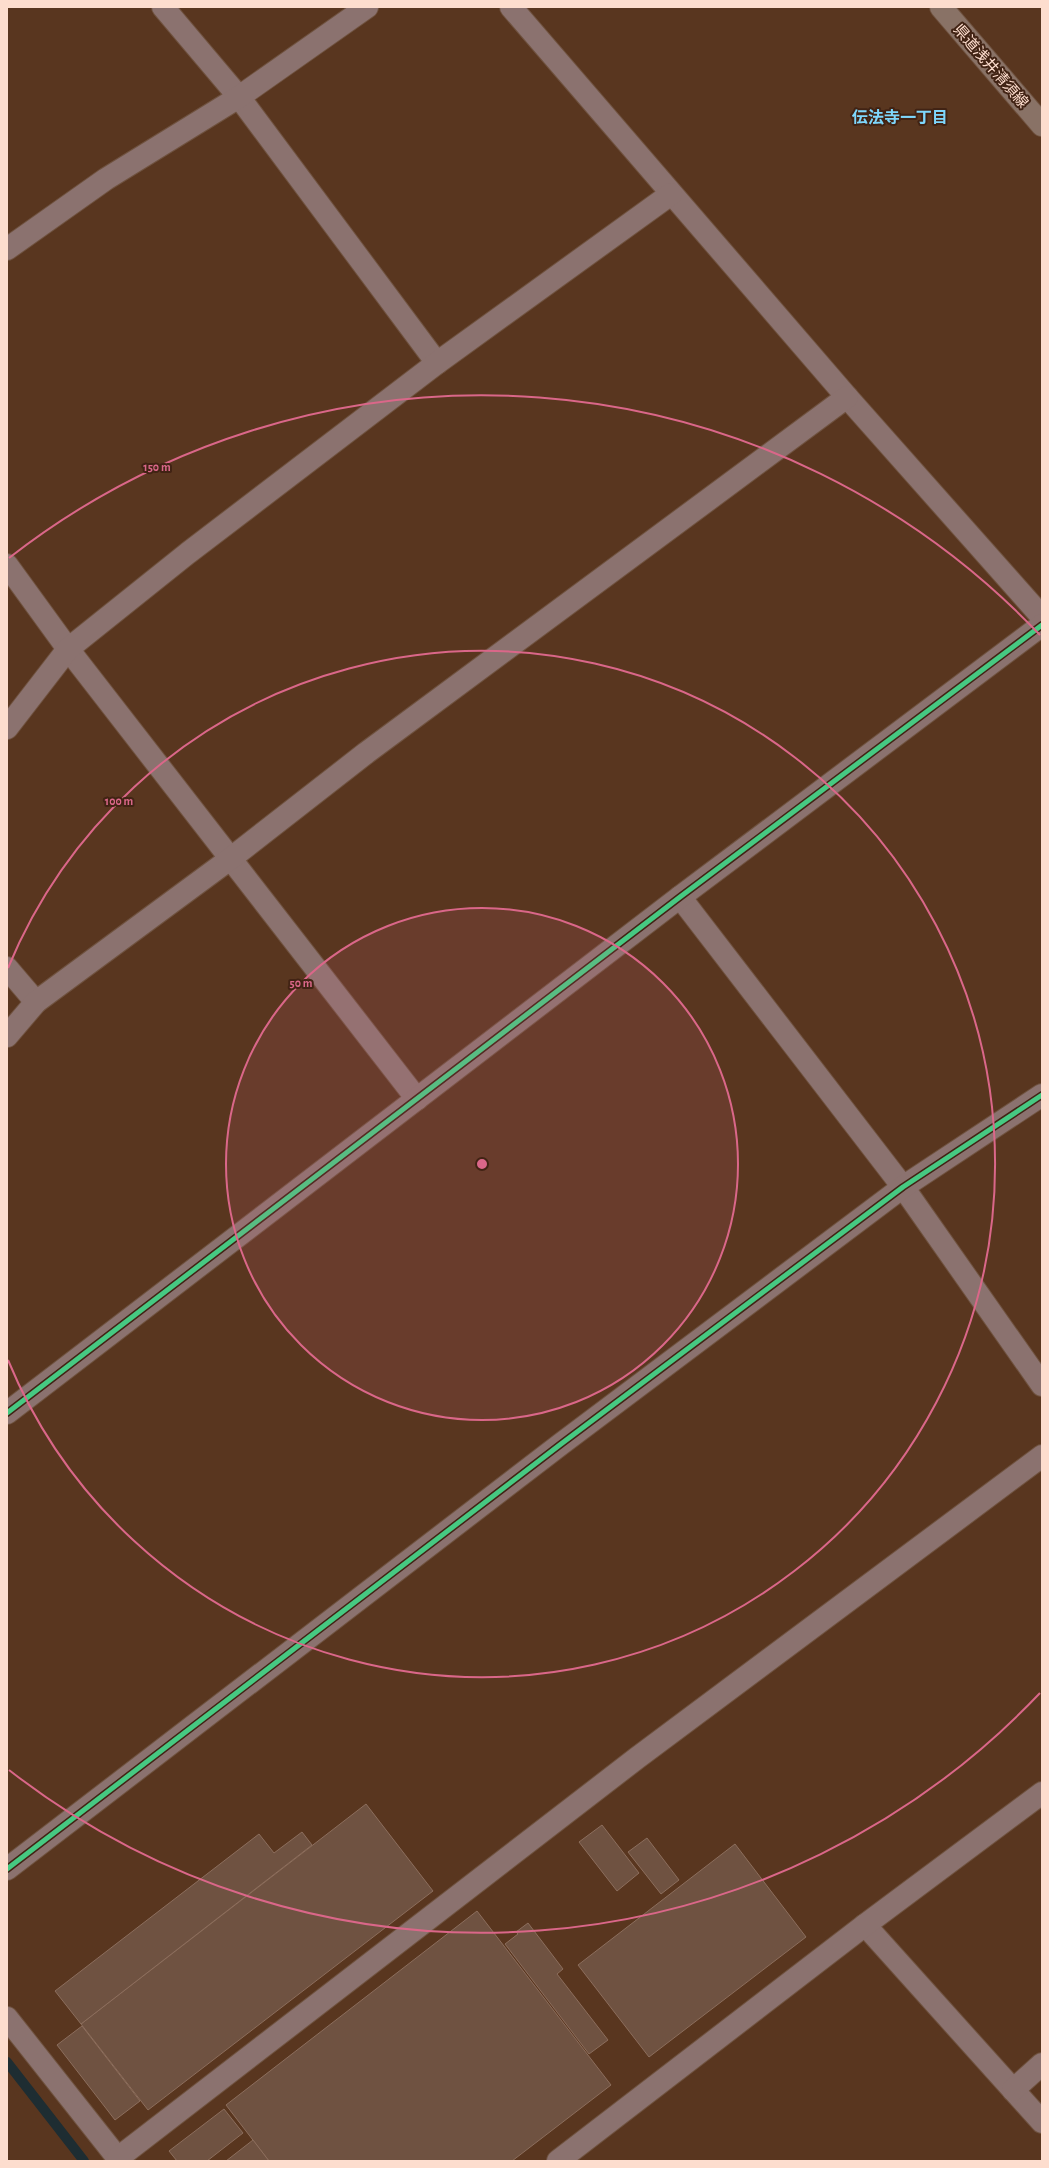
<svg xmlns="http://www.w3.org/2000/svg" width="1049" height="2168" font-family="'Alegreya Sans','Noto Sans JP',sans-serif">
<style>
.lines{fill:none;stroke-linecap:round;stroke-linejoin:round}
.stream{stroke:#1e2d32;stroke-width:10}
.building{fill:#6f5241;stroke:#8c6e5d}
.minor-casing{stroke:#6f523f;stroke-width:24}
.major-casing{stroke:#6f523f;stroke-width:24}
.minor{stroke:#8b726f;stroke-width:22}
.major{stroke:#897266;stroke-width:22}
.cycleway-casing{stroke:#412314;stroke-width:8}
.cycleway{stroke:#46c982;stroke-width:5}
.ring{fill:none;stroke:#da6789;stroke-width:2}
.labels{text-anchor:middle;stroke-width:4;stroke-linejoin:round;paint-order:stroke}
.street-label{font-size:15px;fill:#fdddce;stroke:#412314}
.neighbourhood-label{font-size:16px;font-weight:bold;fill:#7ed7fc;stroke:#412314}
.centre{fill:#da6789;stroke:#412314;stroke-width:2}
.ring-label{font-size:12px;text-anchor:middle;font-weight:bold;fill:#da6789;stroke:#412314;stroke-width:4;stroke-linejoin:round;paint-order:stroke}
</style>
<rect width="100%" height="100%" fill="#59361f"/>
<g class="lines">
<polyline class="stream" points="7,2062 84,2161"/>
</g>
<g class="building">
<polygon points="366,1804 433,1891 148,2110 81,2024"/>
<polygon points="602,1825 639,1873 617,1891 579,1842"/>
<polygon points="302,1832 312,1845 81,2024 55,1991 259,1834 274,1853"/>
<polygon points="647,1838 679,1880 661,1894 628,1852"/>
<polygon points="735,1844 806,1937 649,2057 578,1965"/>
<polygon points="477,1911 611,2085 512,2161 269,2161 226,2105"/>
<polygon points="528,1923 563,1969 557,1974 608,2040 589,2054 505,1944 518,1934 516,1932"/>
<polygon points="82,2026 140,2101 115,2120 57,2045"/>
<polygon points="224,2109 243,2133 207,2161 177,2161 169,2151"/>
<polygon points="253,2140 269,2161 226,2161"/>
</g>
<g class="lines">
<g class="minor-casing">
<g id="minor">
<polyline points="163,7 239,97 437,363"/>
<polyline points="511,7 847,397 1042,617"/>
<polyline points="7,249 106,179 239,97 367,7"/>
<polyline points="7,565 68,649 417,1099"/>
<polyline points="7,728 68,649 188,553 437,363 671,194"/>
<polyline points="680,897 903,1187 1042,1385"/>
<polyline points="7,968 36,1002"/>
<polyline points="7,1036 36,1002 230,859 366,753 847,397"/>
<polyline points="7,1413 680,897 1042,625"/>
<polyline points="7,1869 561,1444 903,1187 1042,1095"/>
<polyline points="865,1925 1042,2122"/>
<polyline points="7,2018 120,2161"/>
<polyline points="1013,2090 1042,2064"/>
<polyline points="118,2158 637,1758 1042,1456"/>
<polyline points="558,2161 865,1925 1042,1793"/>
</g>
</g>
<g class="major-casing">
<polyline id="major" points="941,7 1042,125"/>
</g>
<use href="#minor" class="minor"/>
<use href="#major" class="major"/>
<g class="cycleway-casing">
<g id="cycleway">
<polyline points="7,1413 680,897 1042,625"/>
<polyline points="7,1869 561,1444 903,1187 1042,1095"/>
</g>
</g>
<use href="#cycleway" class="cycleway"/>
</g>
<circle cx="482" cy="1164" r="256" fill="#da6789" fill-opacity=".12"/>
<g class="ring">
<circle cx="482" cy="1164" r="256"/>
<path d="M8 968A513 513 0 1 1 8 1360"/>
<path d="M1040 1693A769 769 0 0 1 9 1770M9 558A769 769 0 0 1 1040 635"/>
</g>
<g class="labels">
<g class="street-label">
<text transform="translate(991 66) rotate(49)" y="5">県道浅井清須線</text>
</g>
<g class="neighbourhood-label">
<text x="900" y="123">伝法寺一丁目</text>
</g>
</g>
<circle cx="482" cy="1164" r="6" class="centre"/>
<g class="ring-label">
<text x="157" y="471">150 m</text>
<text x="119" y="805">100 m</text>
<text x="301" y="987">50 m</text>
</g>
<rect width="1049" height="2168" fill="none" stroke="#fdddce" stroke-width="16"/>
</svg>
